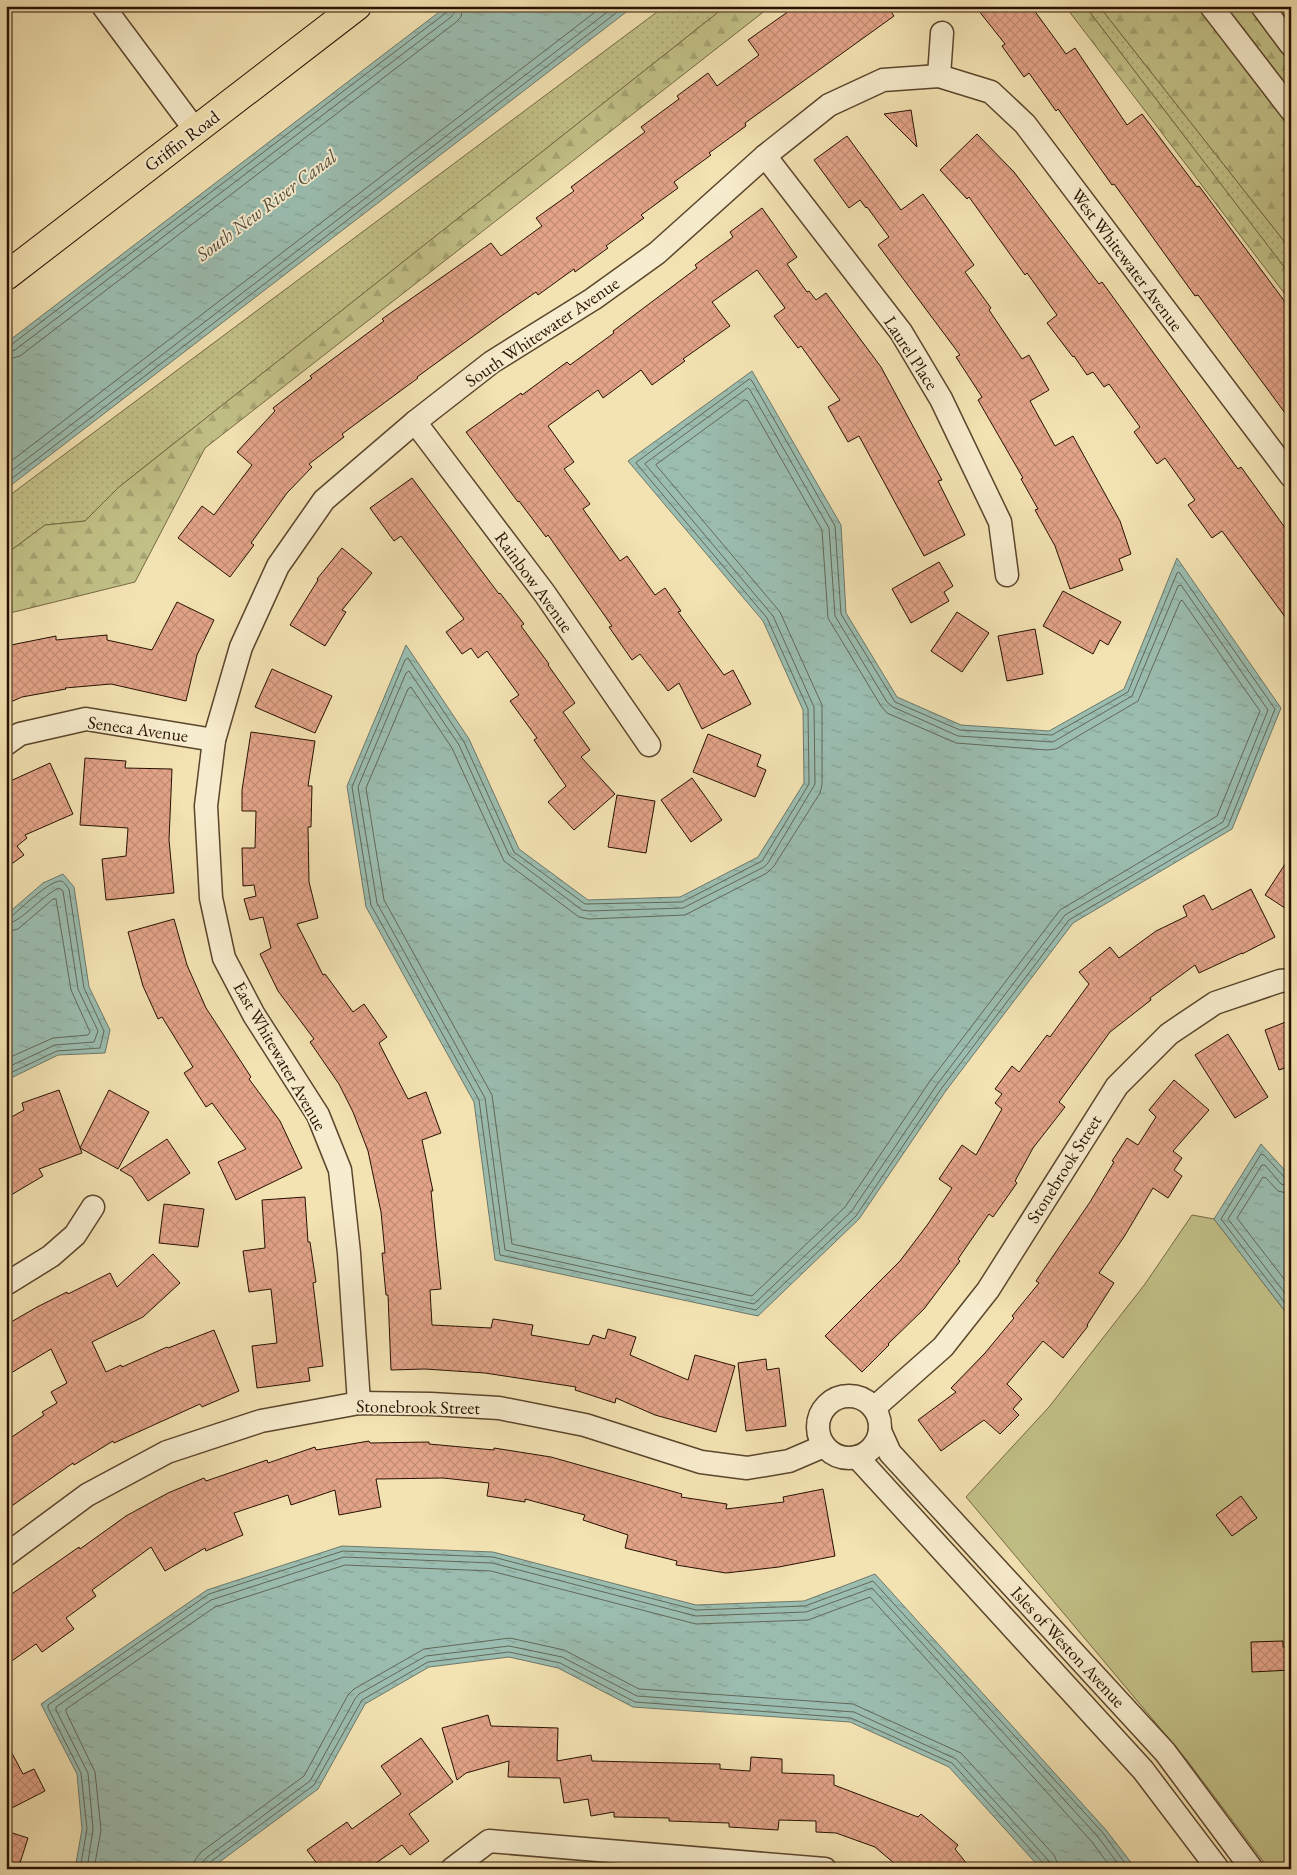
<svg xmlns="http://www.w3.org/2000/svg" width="1297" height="1875" font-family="'EB Garamond',serif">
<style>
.grass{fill:url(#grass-dots);stroke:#756944}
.forest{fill:url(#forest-firs);stroke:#756944}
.park{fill:#c2c187;stroke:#756944}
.water{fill:url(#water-ripples);stroke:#6d786a}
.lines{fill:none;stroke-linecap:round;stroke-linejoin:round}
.shore{stroke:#626758;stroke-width:1}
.building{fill:url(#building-cross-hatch);stroke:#281100}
.street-casing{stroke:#5b452c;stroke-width:25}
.primary-casing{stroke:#281100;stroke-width:30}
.street{stroke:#f7eccd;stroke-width:22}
.primary{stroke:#f3e2b2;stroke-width:28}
.labels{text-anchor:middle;stroke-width:4;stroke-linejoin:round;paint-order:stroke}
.street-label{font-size:18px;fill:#281100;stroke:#f7eccd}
.water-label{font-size:19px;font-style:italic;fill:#504d3e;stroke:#f7eccd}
</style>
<defs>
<pattern id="grass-dots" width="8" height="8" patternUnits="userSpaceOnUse" patternTransform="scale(1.25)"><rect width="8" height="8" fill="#c2c187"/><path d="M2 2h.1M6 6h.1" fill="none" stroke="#a7a573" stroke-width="1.8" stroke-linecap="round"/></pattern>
<pattern id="forest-firs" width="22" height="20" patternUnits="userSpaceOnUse" patternTransform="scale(1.25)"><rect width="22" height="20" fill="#c2c187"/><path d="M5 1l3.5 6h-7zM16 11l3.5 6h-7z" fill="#a7a573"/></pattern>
<pattern id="water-ripples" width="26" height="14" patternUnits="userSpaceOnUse" patternTransform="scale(1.25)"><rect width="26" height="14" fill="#9bbdb0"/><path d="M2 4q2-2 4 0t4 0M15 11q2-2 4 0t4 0" fill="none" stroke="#86a196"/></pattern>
<pattern id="building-cross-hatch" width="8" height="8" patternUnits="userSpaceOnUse" patternTransform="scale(1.25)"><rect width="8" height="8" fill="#e3a489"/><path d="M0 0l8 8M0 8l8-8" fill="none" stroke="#c38c74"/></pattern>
</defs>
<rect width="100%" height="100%" fill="#f3e2b2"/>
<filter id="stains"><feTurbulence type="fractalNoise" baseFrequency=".004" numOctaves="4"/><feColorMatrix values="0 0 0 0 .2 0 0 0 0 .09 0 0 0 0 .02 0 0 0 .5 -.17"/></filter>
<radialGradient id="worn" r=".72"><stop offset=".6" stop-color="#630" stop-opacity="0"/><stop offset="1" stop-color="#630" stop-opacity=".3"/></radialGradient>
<g class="grass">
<polygon points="665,6 726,6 119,487 85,521 45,525 6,554 6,498"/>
<polygon points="1085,6 1099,6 1291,250 1291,276"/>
</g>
<g class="forest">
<polygon points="726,6 771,6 205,448 135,582 6,614 6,554 45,525 85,521 119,487"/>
<polygon points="1065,6 1085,6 1291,276 1291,302"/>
<polygon points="1099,6 1262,6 1291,45 1291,250"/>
</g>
<polygon class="park" points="1192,1215 1214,1219 1291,1319 1291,1869 1269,1869 1186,1759 966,1497 1049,1407 1145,1284"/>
<g class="water">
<polygon points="447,6 634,6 6,489 6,343"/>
<polygon points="752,371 841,525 846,613 897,697 961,725 1049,731 1124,689 1177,558 1281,708 1232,829 1073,923 945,1092 859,1219 758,1316 495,1260 474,1102 366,907 347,786 406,645 469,739 519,849 588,900 680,897 758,857 804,783 803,710 763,621 628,461"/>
<polygon points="63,874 74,887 89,987 110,1030 105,1053 58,1055 11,1078 6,1082 6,915 43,883"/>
<polygon points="1261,1144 1291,1177 1291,1319 1214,1219"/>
<polygon points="342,1546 493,1552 696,1605 804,1601 875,1574 1106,1830 1136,1869 1041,1869 949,1767 850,1722 633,1707 558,1668 509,1657 429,1667 365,1704 318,1789 210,1869 75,1869 82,1829 77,1774 41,1704 207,1590"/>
</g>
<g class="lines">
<g class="shore">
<polyline points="6,346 11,345 447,12 449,6"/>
<polyline points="6,353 15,350 451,17 455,12 455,6"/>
<polyline points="6,360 20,356 455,23 461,17 463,6"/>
<polygon points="750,379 752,381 835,526 841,614 895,702 960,730 1052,735 1128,692 1177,573 1179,572 1275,709 1228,826 1069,920 941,1089 856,1216 756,1310 500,1255 479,1100 371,905 352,787 405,660 408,658 464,742 514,852 585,904 682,902 762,861 809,784 808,709 767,618 636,463"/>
<polygon points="748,388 750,390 829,528 835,616 887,702 893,707 958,736 1053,742 1132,696 1178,586 1181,585 1268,710 1223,822 1065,915 936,1086 851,1212 754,1304 505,1250 485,1098 377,903 358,787 406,673 409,671 459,745 509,855 582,910 589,911 683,908 764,867 768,863 815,784 814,707 773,616 645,464"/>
<polygon points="745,400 748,401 822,530 828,618 881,706 887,713 956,743 1047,750 1056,749 1138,701 1180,602 1182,600 1260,711 1217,816 1060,910 930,1081 845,1207 752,1296 512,1244 492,1095 384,900 366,788 408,689 411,687 452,748 504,861 579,917 589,919 685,915 767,873 774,866 820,793 822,785 822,705 780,612 656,465"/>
<polyline points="6,465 603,6"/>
<polyline points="6,475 615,6"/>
<polyline points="6,483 625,6"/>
<path d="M 6,918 L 11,917 C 20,909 50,880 61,881 C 64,881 67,887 69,889 L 84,988 L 104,1031 L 100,1048 L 57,1051 L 6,1075"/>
<path d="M 6,924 C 21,923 42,895 59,888 L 63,891 L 78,989 L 98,1031 L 94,1042 L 55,1045 L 6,1068"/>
<polyline points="6,932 18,929 53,899 56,899 71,990 90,1032 88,1035 53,1038 6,1059"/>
<polyline points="1291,1180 1285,1178 1264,1155 1261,1154 1221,1219 1291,1311"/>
<polyline points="1291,1187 1281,1184 1265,1165 1262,1165 1228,1219 1291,1301"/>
<polyline points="1291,1194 1278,1191 1266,1178 1263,1177 1237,1218 1291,1288"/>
<polyline points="80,1869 87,1829 81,1773 48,1708 48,1705 209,1594 343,1551 493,1557 696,1610 805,1606 873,1581 1103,1833 1129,1869"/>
<polyline points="87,1869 93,1829 88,1773 56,1710 56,1707 211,1600 344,1557 492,1563 696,1616 806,1612 872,1588 1098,1837 1122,1869"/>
<polyline points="94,1869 101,1830 95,1772 66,1712 66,1709 215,1607 345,1565 491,1571 696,1624 808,1620 870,1597 1092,1842 1112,1869"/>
<polyline points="193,1869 195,1860 201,1852 304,1776 348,1695 354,1689 424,1649 510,1638 564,1650 639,1689 853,1704 961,1753 1054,1855 1057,1862 1058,1869"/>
<polyline points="201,1869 202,1863 206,1858 310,1781 355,1699 359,1694 426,1656 509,1646 562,1657 637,1696 854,1712 956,1759 1048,1860 1051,1869"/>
<polyline points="207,1869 209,1863 314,1785 362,1700 428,1662 509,1652 560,1663 635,1702 851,1718 952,1763 1043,1863 1044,1869"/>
</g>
</g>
<g class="building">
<polygon points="796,6 887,6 894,16 745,123 746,126 709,153 711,155 674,182 678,188 641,215 644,218 606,246 608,248 575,272 574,269 538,295 536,292 497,319 417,377 418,378 342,434 344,437 309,464 312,467 287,493 251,543 254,545 230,577 178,538 202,506 214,515 252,465 237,452 275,411 273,408 312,378 310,376 384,321 382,319 491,243 501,256 542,226 536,218 574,191 571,187 645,132 641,127 679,99 677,96 708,73 717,86 759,55 748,40"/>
<polygon points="975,6 1031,6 1066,54 1075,48 1127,125 1142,114 1197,187 1199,186 1291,310 1291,421 1198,295 1195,296 1141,221 1114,184 1112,185 1058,109 1056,111 1029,73 1024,77 1002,46 1005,44"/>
<polygon points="911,110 917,147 884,114"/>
<polygon points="977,134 1014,172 1099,284 1102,282 1238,469 1241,467 1291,536 1291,625 1222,531 1212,538 1188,505 1195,500 1165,458 1157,464 1134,432 1140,427 1109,384 1104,387 1093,372 1087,375 1074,356 1073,357 1047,323 1057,315 1027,273 1025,275 969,197 967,199 940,170"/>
<polygon points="847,136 901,210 923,194 974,265 965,272 991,308 989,310 1022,359 1029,355 1049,390 1030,401 1055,446 1073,436 1120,521 1131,554 1119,559 1123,570 1070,589 1055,546 1035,510 1038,509 1021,479 1023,478 978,400 982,397 956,357 960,355 878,245 889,237 867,207 866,208 860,200 849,208 814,160"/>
<polygon points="762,208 797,257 787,264 807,292 809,291 816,300 826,293 881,367 942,480 938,481 965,535 924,556 859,436 848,442 828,407 840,400 801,346 798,348 774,316 785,308 757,270 712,302 730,326 683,359 685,361 652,385 641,370 603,398 598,390 548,426 574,462 564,469 590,504 583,509 620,561 627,556 655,595 665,588 681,611 678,612 724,675 733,670 751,704 702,729 679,683 668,691 640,654 632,660 609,627 612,626 548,535 546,537 519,501 518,502 466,432 521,393 522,395 567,362 570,365 614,333 613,331 697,268 695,265 733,237 730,232"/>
<polygon points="412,478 499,594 500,593 524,624 521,626 549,664 548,665 575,703 563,712 590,750 581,757 615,794 574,830 548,802 566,786 534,740 537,738 510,701 519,695 487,651 478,658 471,648 462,654 446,632 464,619 401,536 394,541 370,508"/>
<polygon points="342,548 372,573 342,610 346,612 325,646 290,625 318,580 317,579"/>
<polygon points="939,562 953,586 944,592 949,601 911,623 892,589"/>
<polygon points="1063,591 1121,622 1108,645 1100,640 1093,654 1043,626"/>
<polygon points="177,602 214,620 197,655 186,701 111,684 65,688 66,689 22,697 6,704 6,646 56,636 56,640 107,635 107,640 152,650"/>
<polygon points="957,612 989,633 962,672 931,651"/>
<polygon points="1035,629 1043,674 1007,681 998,636"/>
<polygon points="272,669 332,696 315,733 255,707"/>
<polygon points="251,732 315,741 308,786 312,786 311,827 308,827 309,882 318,918 297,924 323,975 325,974 353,1012 364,1004 387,1037 379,1043 408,1099 426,1092 441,1133 422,1140 433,1191 431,1191 441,1289 430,1290 432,1325 491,1328 493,1319 533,1325 531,1335 589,1345 593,1335 605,1339 608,1329 636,1337 630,1355 688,1380 695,1355 735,1366 716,1432 655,1415 616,1398 615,1403 575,1390 576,1387 485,1373 425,1369 391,1370 388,1295 386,1295 382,1253 385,1253 381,1212 368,1151 353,1112 339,1084 310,1042 314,1039 278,991 260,954 271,948 263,917 250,920 244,899 256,896 254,885 243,886 242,848 255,848 256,811 242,811 242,790"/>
<polygon points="708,734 761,755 757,766 766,770 755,797 693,772"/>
<polygon points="85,758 126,761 125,768 172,769 169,840 174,893 106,900 102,859 126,856 128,828 80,825"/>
<polygon points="50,763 73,814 25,835 27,838 17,846 24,855 6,868 6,783"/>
<polygon points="692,778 722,820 691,842 661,800"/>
<polygon points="617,795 655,801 646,853 608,847"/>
<polygon points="1291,855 1291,912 1265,895"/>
<polygon points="1251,889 1275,937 1242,954 1242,953 1199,973 1195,965 1150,998 1151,1000 1110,1032 1059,1102 1065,1107 1033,1148 1015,1181 1017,1183 993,1217 989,1214 958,1259 960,1261 924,1309 888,1344 889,1345 862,1372 825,1336 900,1261 928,1224 952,1188 939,1179 962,1145 976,1155 1002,1109 995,1103 1002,1094 995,1089 1012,1066 1019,1072 1047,1035 1050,1037 1089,984 1079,972 1110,947 1119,958 1156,931 1187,916 1183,906 1204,895 1212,910"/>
<polygon points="174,919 187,965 206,1008 251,1077 249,1079 280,1121 302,1168 236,1200 218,1162 246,1149 212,1103 206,1107 184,1073 193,1067 162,1017 158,1019 143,986 128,932"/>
<polygon points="1291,1020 1291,1066 1279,1070 1265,1030"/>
<polygon points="1228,1034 1268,1097 1235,1118 1195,1055"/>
<polygon points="1174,1080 1209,1110 1173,1151 1182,1158 1174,1170 1182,1176 1168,1198 1153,1188 1124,1237 1099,1273 1114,1283 1087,1325 1088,1326 1063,1358 1043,1341 1007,1384 1022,1399 1013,1409 1019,1415 1000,1434 984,1420 941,1451 918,1420 956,1392 951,1388 985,1353 1014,1318 1012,1316 1039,1283 1036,1281 1090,1202 1114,1162 1112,1161 1127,1138 1138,1145 1156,1117 1149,1110"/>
<polygon points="59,1090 82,1153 39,1169 43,1176 6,1198 6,1120 24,1110 22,1103"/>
<polygon points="109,1090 149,1112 118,1169 80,1148"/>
<polygon points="167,1139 190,1173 148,1201 132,1177 120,1170"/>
<polygon points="305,1197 308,1242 310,1242 316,1282 313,1283 323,1366 308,1368 310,1381 257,1388 252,1346 277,1343 271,1289 249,1292 243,1251 265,1248 262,1200"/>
<polygon points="164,1204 204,1209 198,1247 159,1243"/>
<polygon points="153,1254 180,1283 143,1317 92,1342 106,1372 121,1365 122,1367 167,1347 168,1348 214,1330 239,1391 202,1407 200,1404 114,1443 113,1441 74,1465 73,1463 6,1510 6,1441 44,1415 42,1412 57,1403 51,1392 67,1383 51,1349 11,1373 6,1365 6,1325 37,1307 67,1292 68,1294 110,1273 117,1287"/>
<polygon points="766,1359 767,1370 779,1368 786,1426 746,1431 738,1363"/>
<polygon points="369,1441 370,1443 429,1442 429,1444 494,1450 494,1448 551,1457 682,1494 681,1497 727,1504 726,1509 784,1502 783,1497 823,1489 835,1556 779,1567 726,1573 676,1565 677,1561 625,1548 628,1535 583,1520 585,1515 525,1499 525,1502 487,1496 489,1483 443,1478 376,1479 381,1507 339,1515 335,1490 291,1505 288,1495 234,1513 243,1535 206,1551 205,1548 165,1571 151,1547 92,1590 96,1596 66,1618 74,1629 42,1652 36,1644 6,1665 6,1598 79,1547 80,1549 126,1516 168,1493 204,1478 206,1481 267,1460 268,1463 315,1447 316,1450"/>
<polygon points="1241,1496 1257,1518 1232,1536 1216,1515"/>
<polygon points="1283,1641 1283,1647 1291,1647 1291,1670 1252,1672 1251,1642"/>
<polygon points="488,1715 491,1726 558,1728 557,1761 591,1755 592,1761 720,1764 720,1769 750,1771 751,1757 782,1759 782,1773 834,1775 834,1785 918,1817 921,1814 958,1845 955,1849 971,1869 901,1869 875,1847 836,1833 816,1832 816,1821 779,1820 778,1830 729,1827 729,1823 669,1821 669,1818 614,1817 614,1812 591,1816 588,1799 564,1803 560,1778 508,1777 509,1761 466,1773 457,1780 442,1728"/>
<polygon points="421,1738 453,1782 409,1814 429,1841 410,1855 402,1845 376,1863 381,1869 321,1869 307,1850 347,1822 352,1829 401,1794 381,1766"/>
<polygon points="6,1742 23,1774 34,1769 45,1791 6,1811"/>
<polygon points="6,1831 28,1838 18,1869 6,1869"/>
</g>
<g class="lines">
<g class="street-casing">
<g id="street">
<polyline points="103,6 196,131"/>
<polyline points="1211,6 1291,110"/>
<polyline points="1262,6 1291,45"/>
<polyline points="939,76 942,33"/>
<polyline points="765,156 901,332 941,399 1000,522 1007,575"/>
<polyline points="415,422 545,594 649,745"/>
<polyline points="6,744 20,734 86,719 214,740"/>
<polyline points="6,1284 51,1256 75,1235 93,1207"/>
<circle cx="849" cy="1427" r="31"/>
<polyline points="359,1403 349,1253 340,1170 318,1115 254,1015 224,958 211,898 206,806 214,740 241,647 278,566 324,500 415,422 492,362 593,299 657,253 765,156 829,105 883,80 939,76 991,92 1025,124 1291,476"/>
<polyline points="874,1408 943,1347 988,1290 1117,1086 1169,1034 1215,1003 1280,981 1291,980"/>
<polyline points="880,1431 890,1453 1165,1752 1252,1869"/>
<polyline points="857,1457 1143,1770 1218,1869"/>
<polyline points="6,1555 87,1495 167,1452 261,1421 359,1403 431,1404 499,1408 585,1425 701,1462 747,1468 789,1461 824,1446"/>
<polyline points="452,1869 489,1841 825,1869"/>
</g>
</g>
<g class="primary-casing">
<polyline id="primary" points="6,276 357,6"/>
</g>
<use href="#street" class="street"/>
<use href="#primary" class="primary"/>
</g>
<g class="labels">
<g class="street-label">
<text transform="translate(182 141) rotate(-37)" y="6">Griffin Road</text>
<text transform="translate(1127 260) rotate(53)" y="6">West Whitewater Avenue</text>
<text transform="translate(542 332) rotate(-34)" y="6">South Whitewater Avenue</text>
<text transform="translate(911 353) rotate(57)" y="6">Laurel Place</text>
<text transform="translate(534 582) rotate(54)" y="6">Rainbow Avenue</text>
<text transform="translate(138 729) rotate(8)" y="6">Seneca Avenue</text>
<text transform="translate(280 1056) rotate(60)" y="6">East Whitewater Avenue</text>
<text transform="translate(1064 1169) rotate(-58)" y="6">Stonebrook Street</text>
<text transform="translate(418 1407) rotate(1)" y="6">Stonebrook Street</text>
<text transform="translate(1068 1647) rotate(47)" y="6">Isles of Weston Avenue</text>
</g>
<g class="water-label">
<text transform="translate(266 205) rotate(-37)" y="7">South New River Canal</text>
</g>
</g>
<rect width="1297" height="1875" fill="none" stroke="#f3e2b2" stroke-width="25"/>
<rect x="8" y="8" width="1282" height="1860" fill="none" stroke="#281100" stroke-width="2.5"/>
<rect x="12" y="12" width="1272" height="1850" fill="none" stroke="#281100"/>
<rect width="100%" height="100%" filter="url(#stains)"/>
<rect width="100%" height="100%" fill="url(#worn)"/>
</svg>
